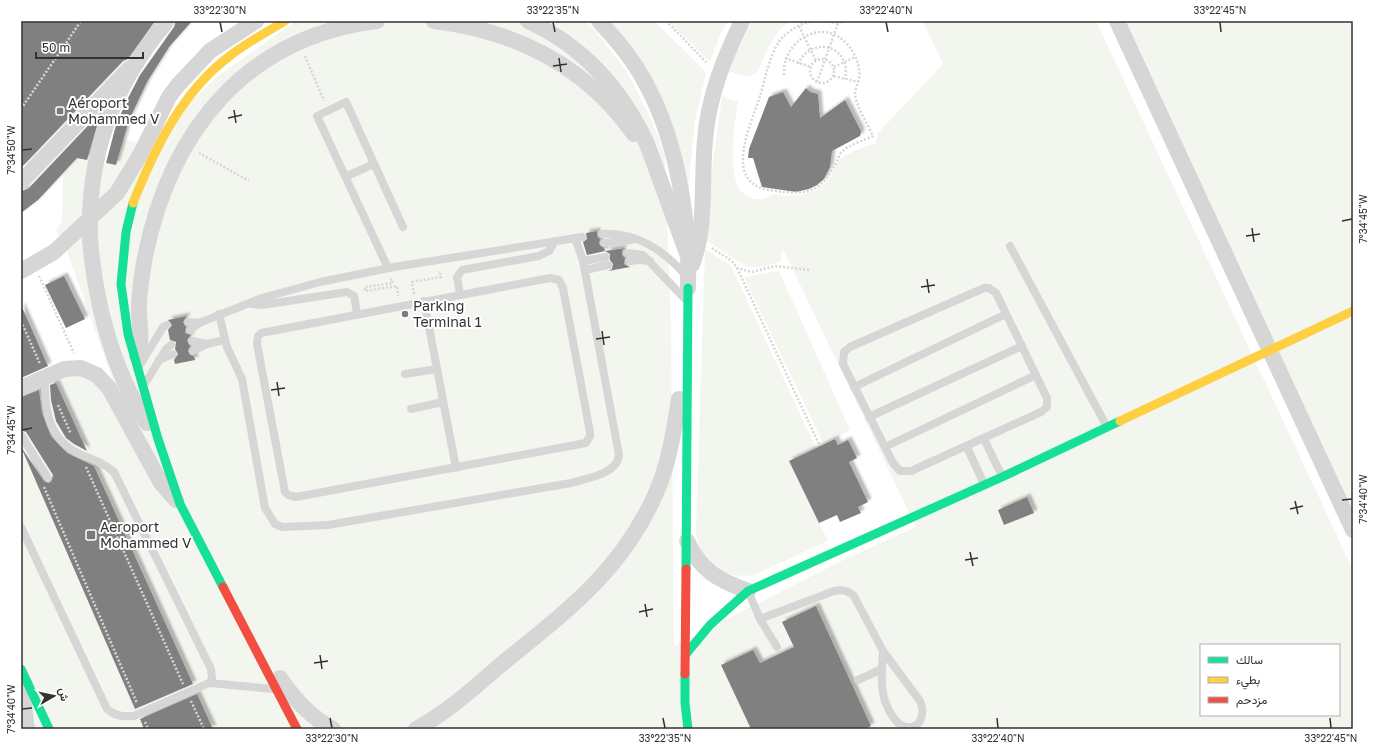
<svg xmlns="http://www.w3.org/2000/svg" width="1374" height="750" font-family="'Golos Text',Vazirmatn,sans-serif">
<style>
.green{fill:#f2f6ee;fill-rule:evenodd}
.building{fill:#808080;filter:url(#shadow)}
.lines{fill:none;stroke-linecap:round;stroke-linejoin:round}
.path{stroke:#d6d6d6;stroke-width:2.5;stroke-dasharray:2 2;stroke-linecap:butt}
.lane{stroke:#d6d6d6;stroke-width:8}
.street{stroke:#d6d6d6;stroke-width:16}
.fast{stroke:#16e098;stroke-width:9}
.slow{stroke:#ffcf43;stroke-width:9}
.jam{stroke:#f24e42;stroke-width:9}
.street-bridge{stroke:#d6d6d6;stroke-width:16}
.ticks{fill:none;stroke:#323232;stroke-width:1.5}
.poi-dot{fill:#7a7a7a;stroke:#fff;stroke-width:1.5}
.labels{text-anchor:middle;stroke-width:4;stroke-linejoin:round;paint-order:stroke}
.poi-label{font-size:14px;fill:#323232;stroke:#fff;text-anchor:start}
.neatline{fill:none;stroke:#323232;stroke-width:1.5}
.ticks-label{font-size:10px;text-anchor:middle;fill:#323232}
</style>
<defs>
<filter id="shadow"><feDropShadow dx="3.5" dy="-3.5" stdDeviation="1" flood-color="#0004"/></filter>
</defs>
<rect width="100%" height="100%" fill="#fff"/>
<g class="green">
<path d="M 296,21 L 585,21 L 596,31 L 627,72 L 653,123 L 665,156 L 671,326 L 674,646 L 839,562 L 916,527 L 783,249 L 780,262 L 761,267 L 747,267 L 707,241 L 709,192 L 722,96 L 738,102 C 734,125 729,162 737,185 C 740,192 745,195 750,198 C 758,201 767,199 773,194 C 795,199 818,196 831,176 C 834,172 835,163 839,160 C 846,154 867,145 876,144 L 878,133 L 943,64 L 923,21 L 1096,21 L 1353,570 L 1353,729 L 26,729 L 21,689 L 21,398 L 71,374 L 83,371 L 116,389 L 63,240 L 58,235 L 57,228 L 62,222 L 63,175 L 84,150 L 100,126 L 92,161 L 116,165 L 123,140 L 145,143 L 218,76 ZM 1201,645 L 1339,645 L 1339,715 L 1201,715 Z"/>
<polygon points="607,21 654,21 706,72 695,121 688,191 683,174"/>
<polygon points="668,21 728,21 721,32 710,62"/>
<path d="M 752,21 L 793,21 C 767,31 764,70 753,75 C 747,78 736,73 729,71 L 738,46 Z"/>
<polygon points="1117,21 1353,21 1353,523"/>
<path d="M 705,249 L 731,266 L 816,448 L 790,461 L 828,541 L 754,575 C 735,578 713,572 702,553 C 699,547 698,539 696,532 Z"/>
<polygon points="779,271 850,430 824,445 744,277"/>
</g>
<g class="building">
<polygon points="21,21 155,21 128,59 123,61 21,168"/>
<polygon points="176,21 192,21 169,47 147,82 129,120 116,165 106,163 116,125 127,100 140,75 174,27"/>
<polygon points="806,88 810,92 818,94 820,118 845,100 861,131 860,136 832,151 830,167 824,179 817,185 809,189 796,192 762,187 753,158 748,158 749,149 769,97 783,92 791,107"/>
<polygon points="101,112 87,160 77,158 38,200 21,213 21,191 28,189"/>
<polygon points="597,231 597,236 600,239 599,244 604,248 605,251 587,255 583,242 587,239 586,233"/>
<polygon points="626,248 622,250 622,255 625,258 624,264 630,267 608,271 612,269 613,264 610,260 610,254 605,251"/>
<polygon points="64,276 85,319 66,328 45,285"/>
<polygon points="21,305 48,366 21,378"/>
<polygon points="187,316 183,322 186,327 185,333 191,335 187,340 190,346 188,351 190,355 194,356 195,360 175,364 174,360 178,354 175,349 176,342 170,340 168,330 172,325 168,320"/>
<polygon points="56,383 87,451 74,444 66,438 56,421 51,400 50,385"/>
<polygon points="39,390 42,413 51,436 67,453 94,466 193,684 135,709 21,447 44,481 48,483 51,482 53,475 26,432 21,430 21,397"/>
<polygon points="835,439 838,445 848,440 857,458 849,462 868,502 858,507 861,513 840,522 837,515 819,523 789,461"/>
<polygon points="1027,497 1034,513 1004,525 998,510"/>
<polygon points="816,606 871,726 865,729 751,729 721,665 753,650 760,663 794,647 782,622"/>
<polygon points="197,694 213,729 144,729 140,719"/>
</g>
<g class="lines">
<g class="path">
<polyline points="666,21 708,64"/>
<polyline points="799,26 816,61"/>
<polyline points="305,56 324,101"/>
<polyline points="785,58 811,67"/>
<circle cx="822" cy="71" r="12"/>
<path d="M 798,64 C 812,34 852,46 845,79"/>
<polyline points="834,67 855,57"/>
<path d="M 784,75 C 782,40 823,16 848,45 C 856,54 861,68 859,79 C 858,84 855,89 855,94 C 856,106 868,125 873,136 C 865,140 848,145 843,151 C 840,153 838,158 837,161 C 830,174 823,187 808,191 C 796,194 782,192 769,190 C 722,182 751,125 760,96 C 765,80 771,48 783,37 C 794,26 808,20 824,21 C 832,22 837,24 844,21"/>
<polyline points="834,76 858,82"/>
<polyline points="817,82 838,23"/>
<polyline points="21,109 81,21"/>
<polyline points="199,153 249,181"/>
<polyline points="712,248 732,261 737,268 752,272 775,266 809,270"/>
<polyline points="737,268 819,444"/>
<polyline points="39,276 74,353"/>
<polyline points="390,280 392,279 393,283 365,287 365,291 397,286 398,296"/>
<polyline points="414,294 412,282 441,277 440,272 438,272"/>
<polyline points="21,321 40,364"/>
<polyline points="58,405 71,434"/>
<polyline points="86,467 183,684"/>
<polyline points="44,487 137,703"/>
<polyline points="191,701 204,729"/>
<polyline points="145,722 148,729"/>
</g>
<g class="lane">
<polyline points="347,176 374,164"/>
<path d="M 602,234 C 637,232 666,252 687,277"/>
<polyline points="604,243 631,240"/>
<polyline points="1010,246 1107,427"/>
<polyline points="627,253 643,255 684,298"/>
<polyline points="583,261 606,257"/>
<polyline points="629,261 640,260 650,261"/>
<polyline points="388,268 317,116 346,102 403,227"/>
<polyline points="585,270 608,265"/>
<polygon points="550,278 559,280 563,288 590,432 590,436 586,443 296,497 288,495 285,492 257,344 258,336 261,333"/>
<polygon points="984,288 989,288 996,293 1047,398 1047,407 1041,412 911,471 900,471 893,463 843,364 844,352 850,347"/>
<polyline points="460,294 457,277 462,270 539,256 549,251 555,241"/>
<polyline points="424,301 456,468"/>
<polyline points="251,304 262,305 347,292 354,296 357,313"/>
<path d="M 219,314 L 227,347 L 242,379 L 265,508 L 275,524 L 282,527 L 328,525 L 571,483 C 586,478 617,475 619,455 L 583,261 L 575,238"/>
<polyline points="188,322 199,323"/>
<polyline points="190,330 199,323 262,298 320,282 394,267 582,237"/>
<polyline points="192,341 207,344"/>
<polyline points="193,351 207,344 224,340"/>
<polyline points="159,360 173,354"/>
<polyline points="140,365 163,327 167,325"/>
<polyline points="405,374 437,369"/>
<polyline points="146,382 166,349 171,345"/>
<polyline points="854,387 1006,314"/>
<polyline points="411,409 443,402"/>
<polyline points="869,417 1022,346"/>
<polyline points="21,435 48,478"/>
<polyline points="984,439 1002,476"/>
<polyline points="885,447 1036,375"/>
<polyline points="967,447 984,484"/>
<path d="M 21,527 L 107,709 C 116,716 122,717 134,716 L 209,683 L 212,679 L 211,669 L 114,472 C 104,463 94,460 82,455 C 48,441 44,409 45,377"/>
<polyline points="749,593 760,619 777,647"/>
<path d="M 760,619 L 834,591 C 842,589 848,590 854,596 L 883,651 L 920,701 C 926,714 920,732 903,726 C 894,722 888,709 885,701 C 880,685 882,667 883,651"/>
<polyline points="858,680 882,669"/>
<polyline points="209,683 274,689"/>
</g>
<g class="street">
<path d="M 434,21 C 517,31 585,65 634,134"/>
<path d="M 528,21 C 583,46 622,90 647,144 L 688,256"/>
<path d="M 599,21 C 610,33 621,45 630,58 C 667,110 682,177 687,239 C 689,256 688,272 688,288"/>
<polyline points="1117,21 1353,530"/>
<polyline points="21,182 130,68"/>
<path d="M 90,239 C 95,302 112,369 147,423"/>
<path d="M 692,265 C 707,226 701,181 705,140 C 708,98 724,58 742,21"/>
<polyline points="21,271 54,252 117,193 140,155 169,97 178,85 210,51 256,21"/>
<path d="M 137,356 C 143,341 139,324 139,308 C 139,291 142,274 145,257 C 170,132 245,37 377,21"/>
<polyline points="21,388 64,369 81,368 97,375 109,388 161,483 176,500"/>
<path d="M 687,541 C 701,571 718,580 748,591"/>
<path d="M 280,678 C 294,699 310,717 333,729"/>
<polyline points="21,682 27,729"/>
<path d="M 416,729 C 450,711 479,683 509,658 C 571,608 623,568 656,493 C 669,464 674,430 679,399"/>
</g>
<g class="fast">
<polyline points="133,203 126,232 121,284 128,334 158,439 180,504 223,587"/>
<polyline points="686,569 688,288"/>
<polyline points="686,654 710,625 748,591 1002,477 1120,421"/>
<polyline points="21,669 49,729"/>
<polyline points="685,674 685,703 688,729"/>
</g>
<g class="slow">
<path d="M 133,203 C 155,148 182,91 231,55 C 248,42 267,32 285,21"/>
<polyline points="1120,421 1353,311"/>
</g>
<g class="jam">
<polyline points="223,587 297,729"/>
<polyline points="685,674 686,569"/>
</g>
<path class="street-bridge" d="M 90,239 C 87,154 113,85 167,21"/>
</g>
<path class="ticks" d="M 220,22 L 222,32M 553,22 L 555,32M 886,22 L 888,32M 1220,22 L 1221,32M 559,58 L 561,72M 553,66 L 567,64M 234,110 L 236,123M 228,118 L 242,115M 22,150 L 32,149M 1342,221 L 1352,219M 1252,228 L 1254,242M 1246,236 L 1260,234M 927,279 L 929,293M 921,287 L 935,285M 602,331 L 604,345M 596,339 L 610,337M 277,382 L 279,396M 271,390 L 285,388M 22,430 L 32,428M 1342,500 L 1352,499M 1295,501 L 1298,514M 1290,509 L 1303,506M 970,552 L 973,566M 965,560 L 978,558M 645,604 L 647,617M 639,612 L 653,609M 320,655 L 322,669M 314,663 L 328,661M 22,709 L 32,708M 330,718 L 332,728M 663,718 L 665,728M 997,718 L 998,728M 1330,718 L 1331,728"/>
<g class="poi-dot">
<rect x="56" y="107" width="8" height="8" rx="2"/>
<circle cx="405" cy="314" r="4"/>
<rect x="86" y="530" width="10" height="10" rx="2"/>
</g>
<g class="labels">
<g class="poi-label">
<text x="68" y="108">Aéroport<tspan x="68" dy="16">Mohammed V</tspan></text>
<text x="413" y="311">Parking<tspan x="413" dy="16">Terminal 1</tspan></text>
<text x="100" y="532">Aeroport<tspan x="100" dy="16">Mohammed V</tspan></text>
</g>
</g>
<rect width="1374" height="750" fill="none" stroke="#ffffff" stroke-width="44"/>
<rect x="1200" y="644" width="140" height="72" fill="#ffffff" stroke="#adadad"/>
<rect x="1208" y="657" width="20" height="6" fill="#16e098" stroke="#adadad"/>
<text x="1236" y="664" font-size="12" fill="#323232">سالك</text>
<rect x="1208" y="677" width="20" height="6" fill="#ffcf43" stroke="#adadad"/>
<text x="1236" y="684" font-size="12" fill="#323232">بطيء</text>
<rect x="1208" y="697" width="20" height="6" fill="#f24e42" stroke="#adadad"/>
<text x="1236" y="704" font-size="12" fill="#323232">مزدحم</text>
<g transform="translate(54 696) rotate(81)" stroke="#ffffff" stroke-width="3" paint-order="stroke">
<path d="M0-3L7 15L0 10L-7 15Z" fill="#323232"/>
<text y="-6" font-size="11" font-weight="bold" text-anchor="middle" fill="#323232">ش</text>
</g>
<path d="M36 52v6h107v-6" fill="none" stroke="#323232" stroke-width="2"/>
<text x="42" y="52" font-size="12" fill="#323232" stroke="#ffffff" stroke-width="3" paint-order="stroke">50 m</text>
<rect x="22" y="22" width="1330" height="706" class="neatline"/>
<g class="ticks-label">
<text x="220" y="14">33°22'30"N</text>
<text x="553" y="14">33°22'35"N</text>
<text x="886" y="14">33°22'40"N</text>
<text x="1220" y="14">33°22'45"N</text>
<text transform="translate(11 150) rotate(-90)" y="4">7°34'50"W</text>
<text transform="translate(1363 219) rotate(-90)" y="4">7°34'45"W</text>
<text transform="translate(11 430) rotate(-90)" y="4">7°34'45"W</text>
<text transform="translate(1363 499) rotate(-90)" y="4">7°34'40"W</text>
<text transform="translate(11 709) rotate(-90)" y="4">7°34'40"W</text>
<text x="332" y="742">33°22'30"N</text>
<text x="665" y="742">33°22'35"N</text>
<text x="998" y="742">33°22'40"N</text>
<text x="1331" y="742">33°22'45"N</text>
</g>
</svg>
